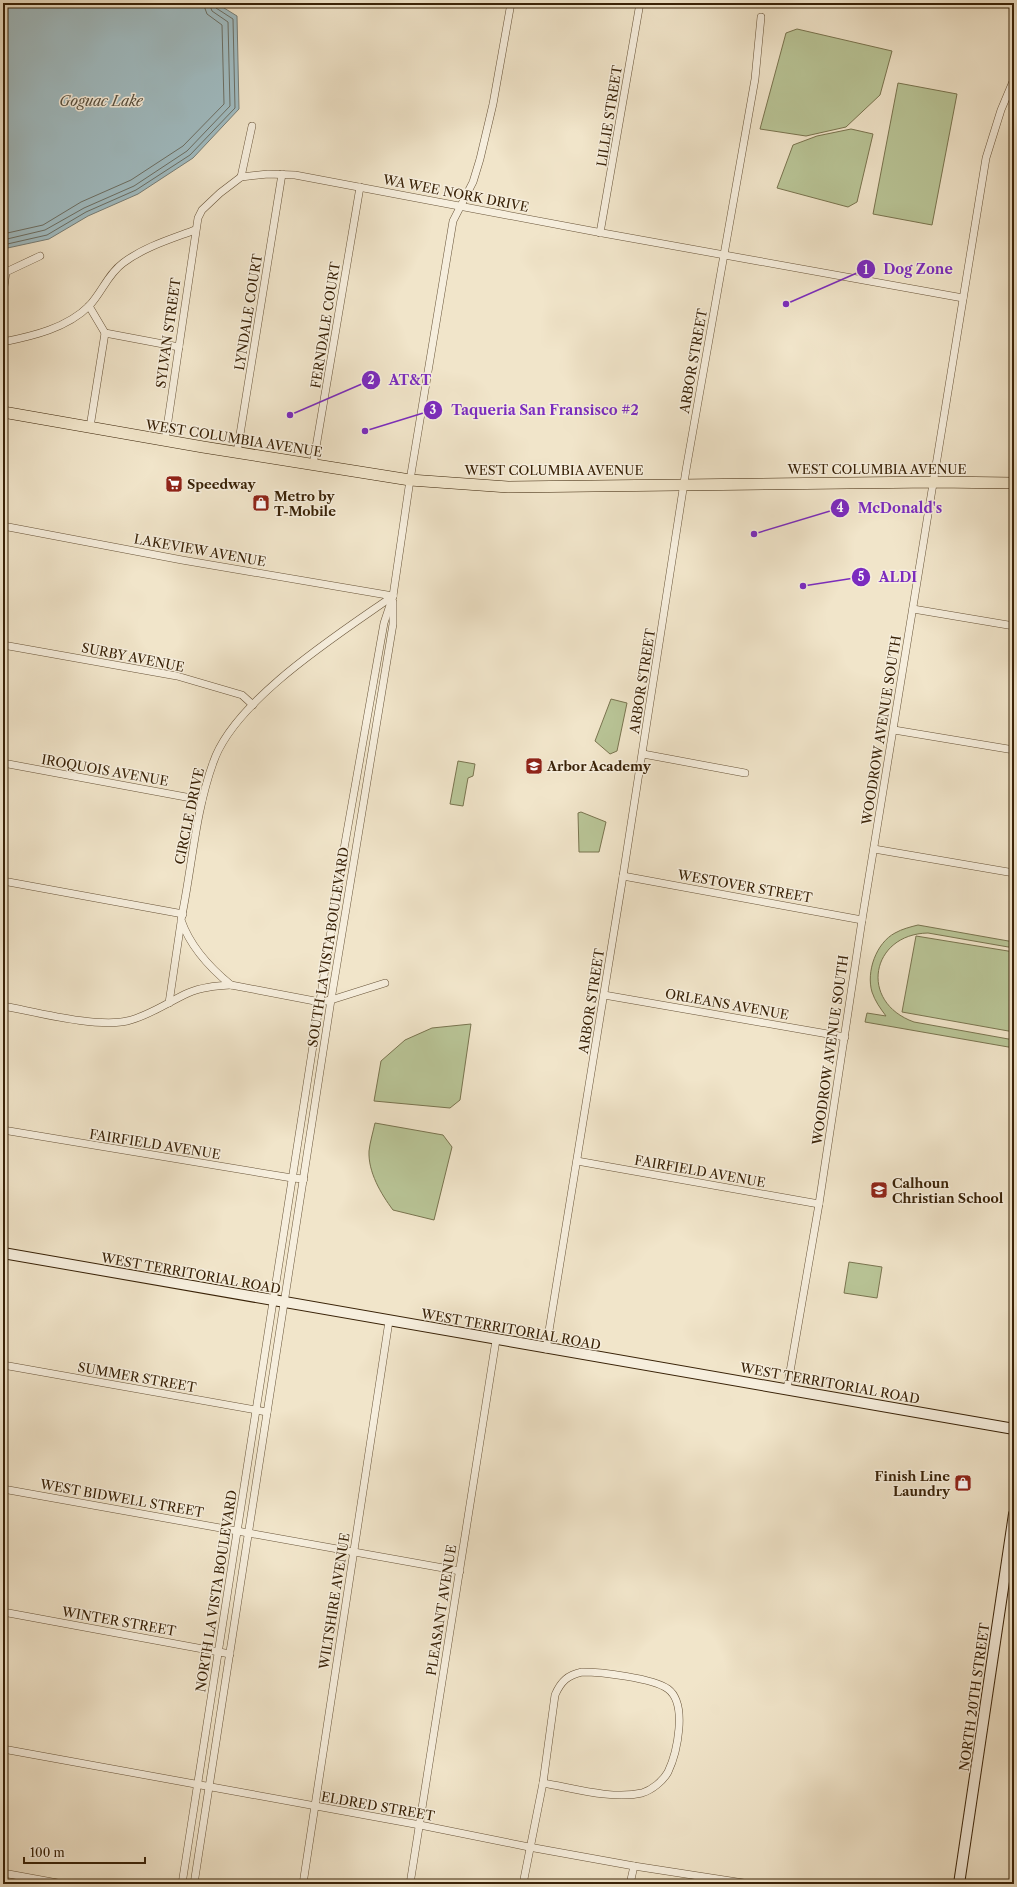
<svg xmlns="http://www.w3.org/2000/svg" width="1017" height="1887" font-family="'Libre Caslon Text',serif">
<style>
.green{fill:#b9c597;stroke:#79744f}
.water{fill:#a0bcc2;stroke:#777e77}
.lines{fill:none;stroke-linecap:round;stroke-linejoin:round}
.shore{stroke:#6c6f64;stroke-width:1}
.street-casing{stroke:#675338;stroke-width:8}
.secondary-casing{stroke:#392207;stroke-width:12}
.primary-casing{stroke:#392207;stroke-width:12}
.street{stroke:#f6eedd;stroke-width:7}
.secondary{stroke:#f6eedd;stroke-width:10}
.primary{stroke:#f1e5ca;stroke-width:11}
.labels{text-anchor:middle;stroke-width:3;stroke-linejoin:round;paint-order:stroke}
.street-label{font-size:13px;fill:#392207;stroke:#f6eedd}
.poi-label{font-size:13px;font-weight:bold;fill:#392207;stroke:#f6eedd;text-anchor:start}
.water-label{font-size:14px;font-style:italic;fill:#58503f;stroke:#f6eedd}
.leader{fill:none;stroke:#7b2cbf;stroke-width:1.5}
.callout-dot{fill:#7b2cbf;stroke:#f6eedd;stroke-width:1.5}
.mark-label{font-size:12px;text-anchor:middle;font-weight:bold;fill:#fff}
.callout-label{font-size:14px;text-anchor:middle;font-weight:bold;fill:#7b2cbf;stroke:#f6eedd;stroke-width:3;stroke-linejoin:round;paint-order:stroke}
</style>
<rect width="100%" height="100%" fill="#f1e5ca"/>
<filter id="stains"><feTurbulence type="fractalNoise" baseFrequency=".005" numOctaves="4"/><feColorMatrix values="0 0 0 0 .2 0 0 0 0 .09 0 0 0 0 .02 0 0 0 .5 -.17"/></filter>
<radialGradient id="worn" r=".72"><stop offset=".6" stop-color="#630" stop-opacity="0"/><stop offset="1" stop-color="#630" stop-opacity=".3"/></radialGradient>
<g class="green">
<polygon points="797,29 892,51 880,95 846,127 806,136 760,129 786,33"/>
<polygon points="898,83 957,94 932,225 873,214"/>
<polygon points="851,129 873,134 857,202 848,207 777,188 793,145 817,136"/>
<polygon points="611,699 627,703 617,751 610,754 595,741"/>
<polygon points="458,761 475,764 473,776 468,778 463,806 450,804"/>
<polygon points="581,812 606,822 599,852 579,852 578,813"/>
<path d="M 918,925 L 1014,942 L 1014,948 L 928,933 C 871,934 858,1002 914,1022 L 1014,1040 L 1014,1048 L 865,1022 L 867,1013 L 886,1016 C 880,1008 875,1001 872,992 C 866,972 876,943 895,933 C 902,929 910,927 918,925 Z"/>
<polygon points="916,936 1014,952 1014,1032 902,1012"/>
<polygon points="471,1024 460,1100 450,1108 374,1101 381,1061 405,1040 432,1028"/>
<path d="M 375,1123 L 443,1135 L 452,1147 L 434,1220 L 393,1210 C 381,1194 368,1172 369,1151 C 370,1142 373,1132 375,1123 Z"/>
<polygon points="849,1262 882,1267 877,1298 844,1293"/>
</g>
<polygon class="water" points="3,3 216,3 237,16 239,109 193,158 138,194 88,216 49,239 3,249"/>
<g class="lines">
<g class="shore">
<polyline points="3,234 43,225 81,202 131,180 183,146 224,104 222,25 207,14 203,3"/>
<polyline points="3,240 45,230 84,208 134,186 187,151 230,106 228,22 212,11 209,3"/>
<polyline points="3,245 47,235 86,212 136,190 190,155 235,108 233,19 216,8 214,3"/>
</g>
<g class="street-casing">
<g id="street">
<polyline points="241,177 252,126"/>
<polyline points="600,233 640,3"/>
<polyline points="3,294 6,272 40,256"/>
<polyline points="89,306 105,333 179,347"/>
<path d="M 3,342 C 33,336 67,328 89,306 C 102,292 108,274 123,263 C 144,247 171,239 195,230"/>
<polyline points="90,427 105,333"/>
<polyline points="165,441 198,218 202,210 220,193 241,177 268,174 295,175 597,232 963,298"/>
<polyline points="237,453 282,174"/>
<polyline points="313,465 360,187"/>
<polyline points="3,526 182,560 393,596"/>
<polyline points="913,609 1014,626"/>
<polyline points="3,645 177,676 242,695 253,705"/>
<polyline points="894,730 1014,750"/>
<polyline points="643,754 745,773"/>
<polyline points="3,763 202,800"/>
<polyline points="874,849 1014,873"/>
<polyline points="623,876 862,920"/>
<polyline points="3,881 183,914"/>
<path d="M 231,985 C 210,968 190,946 181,920 C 192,868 195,813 213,763 C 234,700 339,634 393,596"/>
<polyline points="604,995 845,1037"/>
<polyline points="169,1003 181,922"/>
<path d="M 3,1006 C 36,1012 96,1028 127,1021 C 149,1016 168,1002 188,993 C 201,987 217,986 231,985 L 320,1002 L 331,1000 L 385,983"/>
<polyline points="3,1130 292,1178 304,1179"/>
<polyline points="577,1161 819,1204"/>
<polyline points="546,1349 623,876 686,470 755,79 761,17"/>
<polyline points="3,1365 267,1412"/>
<polyline points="787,1389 819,1204 862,920 986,158 1001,110 1014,79"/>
<polyline points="3,1489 460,1571"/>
<polyline points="3,1612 230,1654"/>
<path d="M 582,1672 C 601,1672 653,1678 668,1689 C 688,1704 677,1753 668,1772 C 663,1781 652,1790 642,1793 C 612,1800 573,1788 543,1783 L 555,1695 C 561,1681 568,1675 582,1672 Z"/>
<polyline points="3,1749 420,1825 529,1847 634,1866 750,1884"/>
<polyline points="3,1873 63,1884"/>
<polyline points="182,1884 342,860 384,623 393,596 410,480 453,221 473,182 480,159 493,104 511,3"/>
<polyline points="194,1884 331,1000 393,624 393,602"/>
<polyline points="303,1884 389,1321"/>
<polyline points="410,1884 496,1340"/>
<polyline points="523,1884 543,1783"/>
<polyline points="630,1884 634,1866"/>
</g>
</g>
<g class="secondary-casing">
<g id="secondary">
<polyline points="3,1253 1014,1429"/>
<polyline points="959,1884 1014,1514"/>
</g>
</g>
<g class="primary-casing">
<polyline id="primary" points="3,412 203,447 410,480 508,487 934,482 1014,483"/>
</g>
<use href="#street" class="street"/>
<use href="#secondary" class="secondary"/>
<use href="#primary" class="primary"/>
</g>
<defs>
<g id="supermarket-square" transform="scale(0.9)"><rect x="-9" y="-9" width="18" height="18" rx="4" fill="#8f2418" stroke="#f6eedd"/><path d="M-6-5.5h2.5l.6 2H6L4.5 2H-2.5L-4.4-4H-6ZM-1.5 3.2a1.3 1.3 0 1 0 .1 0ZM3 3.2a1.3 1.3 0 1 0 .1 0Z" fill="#fff"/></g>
<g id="shop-square" transform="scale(0.9)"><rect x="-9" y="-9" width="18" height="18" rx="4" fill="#8f2418" stroke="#f6eedd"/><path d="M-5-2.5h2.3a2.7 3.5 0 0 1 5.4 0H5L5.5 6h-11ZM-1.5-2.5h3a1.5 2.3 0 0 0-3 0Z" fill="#fff"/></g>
<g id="school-square" transform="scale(0.9)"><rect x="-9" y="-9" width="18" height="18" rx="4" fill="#8f2418" stroke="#f6eedd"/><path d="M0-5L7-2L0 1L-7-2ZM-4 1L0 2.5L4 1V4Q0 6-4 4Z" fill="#fff"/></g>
</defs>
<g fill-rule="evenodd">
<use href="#supermarket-square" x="174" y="484"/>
<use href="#shop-square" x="261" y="503"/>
<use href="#school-square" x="534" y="766"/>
<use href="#school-square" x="879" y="1190"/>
<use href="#shop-square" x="963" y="1483"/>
</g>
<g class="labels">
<g class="street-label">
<text transform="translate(609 116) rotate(-81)" y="5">LILLIE STREET</text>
<text transform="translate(456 193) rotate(11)" y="5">WA WEE NORK DRIVE</text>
<text transform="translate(248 312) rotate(-81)" y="5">LYNDALE COURT</text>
<text transform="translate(325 325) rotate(-81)" y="5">FERNDALE COURT</text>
<text transform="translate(168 333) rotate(-82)" y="5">SYLVAN STREET</text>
<text transform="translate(693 361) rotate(-80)" y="5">ARBOR STREET</text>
<text transform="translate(234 438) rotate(9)" y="5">WEST COLUMBIA AVENUE</text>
<text x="877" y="474">WEST COLUMBIA AVENUE</text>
<text x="554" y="475">WEST COLUMBIA AVENUE</text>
<text transform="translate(200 550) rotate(10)" y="5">LAKEVIEW AVENUE</text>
<text transform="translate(133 657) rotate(11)" y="5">SURBY AVENUE</text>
<text transform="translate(642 681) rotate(-81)" y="5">ARBOR STREET</text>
<text transform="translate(881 730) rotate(-81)" y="5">WOODROW AVENUE SOUTH</text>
<text transform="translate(105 770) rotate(10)" y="5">IROQUOIS AVENUE</text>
<text transform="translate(189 816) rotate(-78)" y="5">CIRCLE DRIVE</text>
<text transform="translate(745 886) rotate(10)" y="5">WESTOVER STREET</text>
<text transform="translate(328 947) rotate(-81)" y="5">SOUTH LA VISTA BOULEVARD</text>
<text transform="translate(591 1001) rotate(-81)" y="5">ARBOR STREET</text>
<text transform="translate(727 1004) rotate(10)" y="5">ORLEANS AVENUE</text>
<text transform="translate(830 1050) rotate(-82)" y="5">WOODROW AVENUE SOUTH</text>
<text transform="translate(155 1144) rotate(9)" y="5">FAIRFIELD AVENUE</text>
<text transform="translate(700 1171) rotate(10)" y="5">FAIRFIELD AVENUE</text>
<text transform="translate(191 1273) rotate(10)" y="5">WEST TERRITORIAL ROAD</text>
<text transform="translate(511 1329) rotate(10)" y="5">WEST TERRITORIAL ROAD</text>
<text transform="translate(137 1377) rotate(10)" y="5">SUMMER STREET</text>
<text transform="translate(830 1383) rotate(10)" y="5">WEST TERRITORIAL ROAD</text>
<text transform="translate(122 1498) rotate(10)" y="5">WEST BIDWELL STREET</text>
<text transform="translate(216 1591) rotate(-81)" y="5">NORTH LA VISTA BOULEVARD</text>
<text transform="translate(334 1601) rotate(-81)" y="5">WILTSHIRE AVENUE</text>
<text transform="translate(441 1610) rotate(-81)" y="5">PLEASANT AVENUE</text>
<text transform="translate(119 1621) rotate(10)" y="5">WINTER STREET</text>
<text transform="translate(974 1697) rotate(-82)" y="5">NORTH 20TH STREET</text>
<text transform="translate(378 1806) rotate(10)" y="5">ELDRED STREET</text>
</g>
<g class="poi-label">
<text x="187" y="489">Speedway</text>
<text x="274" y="501">Metro by<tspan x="274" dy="15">T-Mobile</tspan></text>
<text x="547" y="771">Arbor Academy</text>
<text x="892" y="1188">Calhoun<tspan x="892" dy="15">Christian School</tspan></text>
<text x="950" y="1481" text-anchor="end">Finish Line<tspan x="950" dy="15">Laundry</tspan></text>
</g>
<g class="water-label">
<text x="101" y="106">Goguac Lake</text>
</g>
</g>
<path class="leader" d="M786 304L866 269M290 415L371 380M365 431L433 410M754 534L840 508M803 586L861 577"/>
<g class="callout-dot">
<circle cx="786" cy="304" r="4"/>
<circle cx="290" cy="415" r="4"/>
<circle cx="365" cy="431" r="4"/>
<circle cx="754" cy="534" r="4"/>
<circle cx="803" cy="586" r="4"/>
<circle cx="866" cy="269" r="10"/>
<circle cx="371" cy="380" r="10"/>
<circle cx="433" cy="410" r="10"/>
<circle cx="840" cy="508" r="10"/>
<circle cx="861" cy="577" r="10"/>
</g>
<g class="mark-label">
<text x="866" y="274">1</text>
<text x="371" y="384">2</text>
<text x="433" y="414">3</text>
<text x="840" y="512">4</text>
<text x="861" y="581">5</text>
</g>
<g class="callout-label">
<text x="918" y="274">Dog Zone</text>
<text x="410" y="385">AT&amp;T</text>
<text x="545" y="415">Taqueria San Fransisco #2</text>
<text x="900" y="513">McDonald's</text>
<text x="898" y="582">ALDI</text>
</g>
<rect width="1017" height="1887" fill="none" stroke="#f1e5ca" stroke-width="16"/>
<rect x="4" y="4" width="1009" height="1879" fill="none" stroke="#392207" stroke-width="2"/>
<rect x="8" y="8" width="1001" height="1871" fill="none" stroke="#392207"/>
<path d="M24 1857v6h121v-6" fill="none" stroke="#392207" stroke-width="2"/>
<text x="30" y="1857" font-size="12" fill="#392207" stroke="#f6eedd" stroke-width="3" paint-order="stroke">100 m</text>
<rect width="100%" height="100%" filter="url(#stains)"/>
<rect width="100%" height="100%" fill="url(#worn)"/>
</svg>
